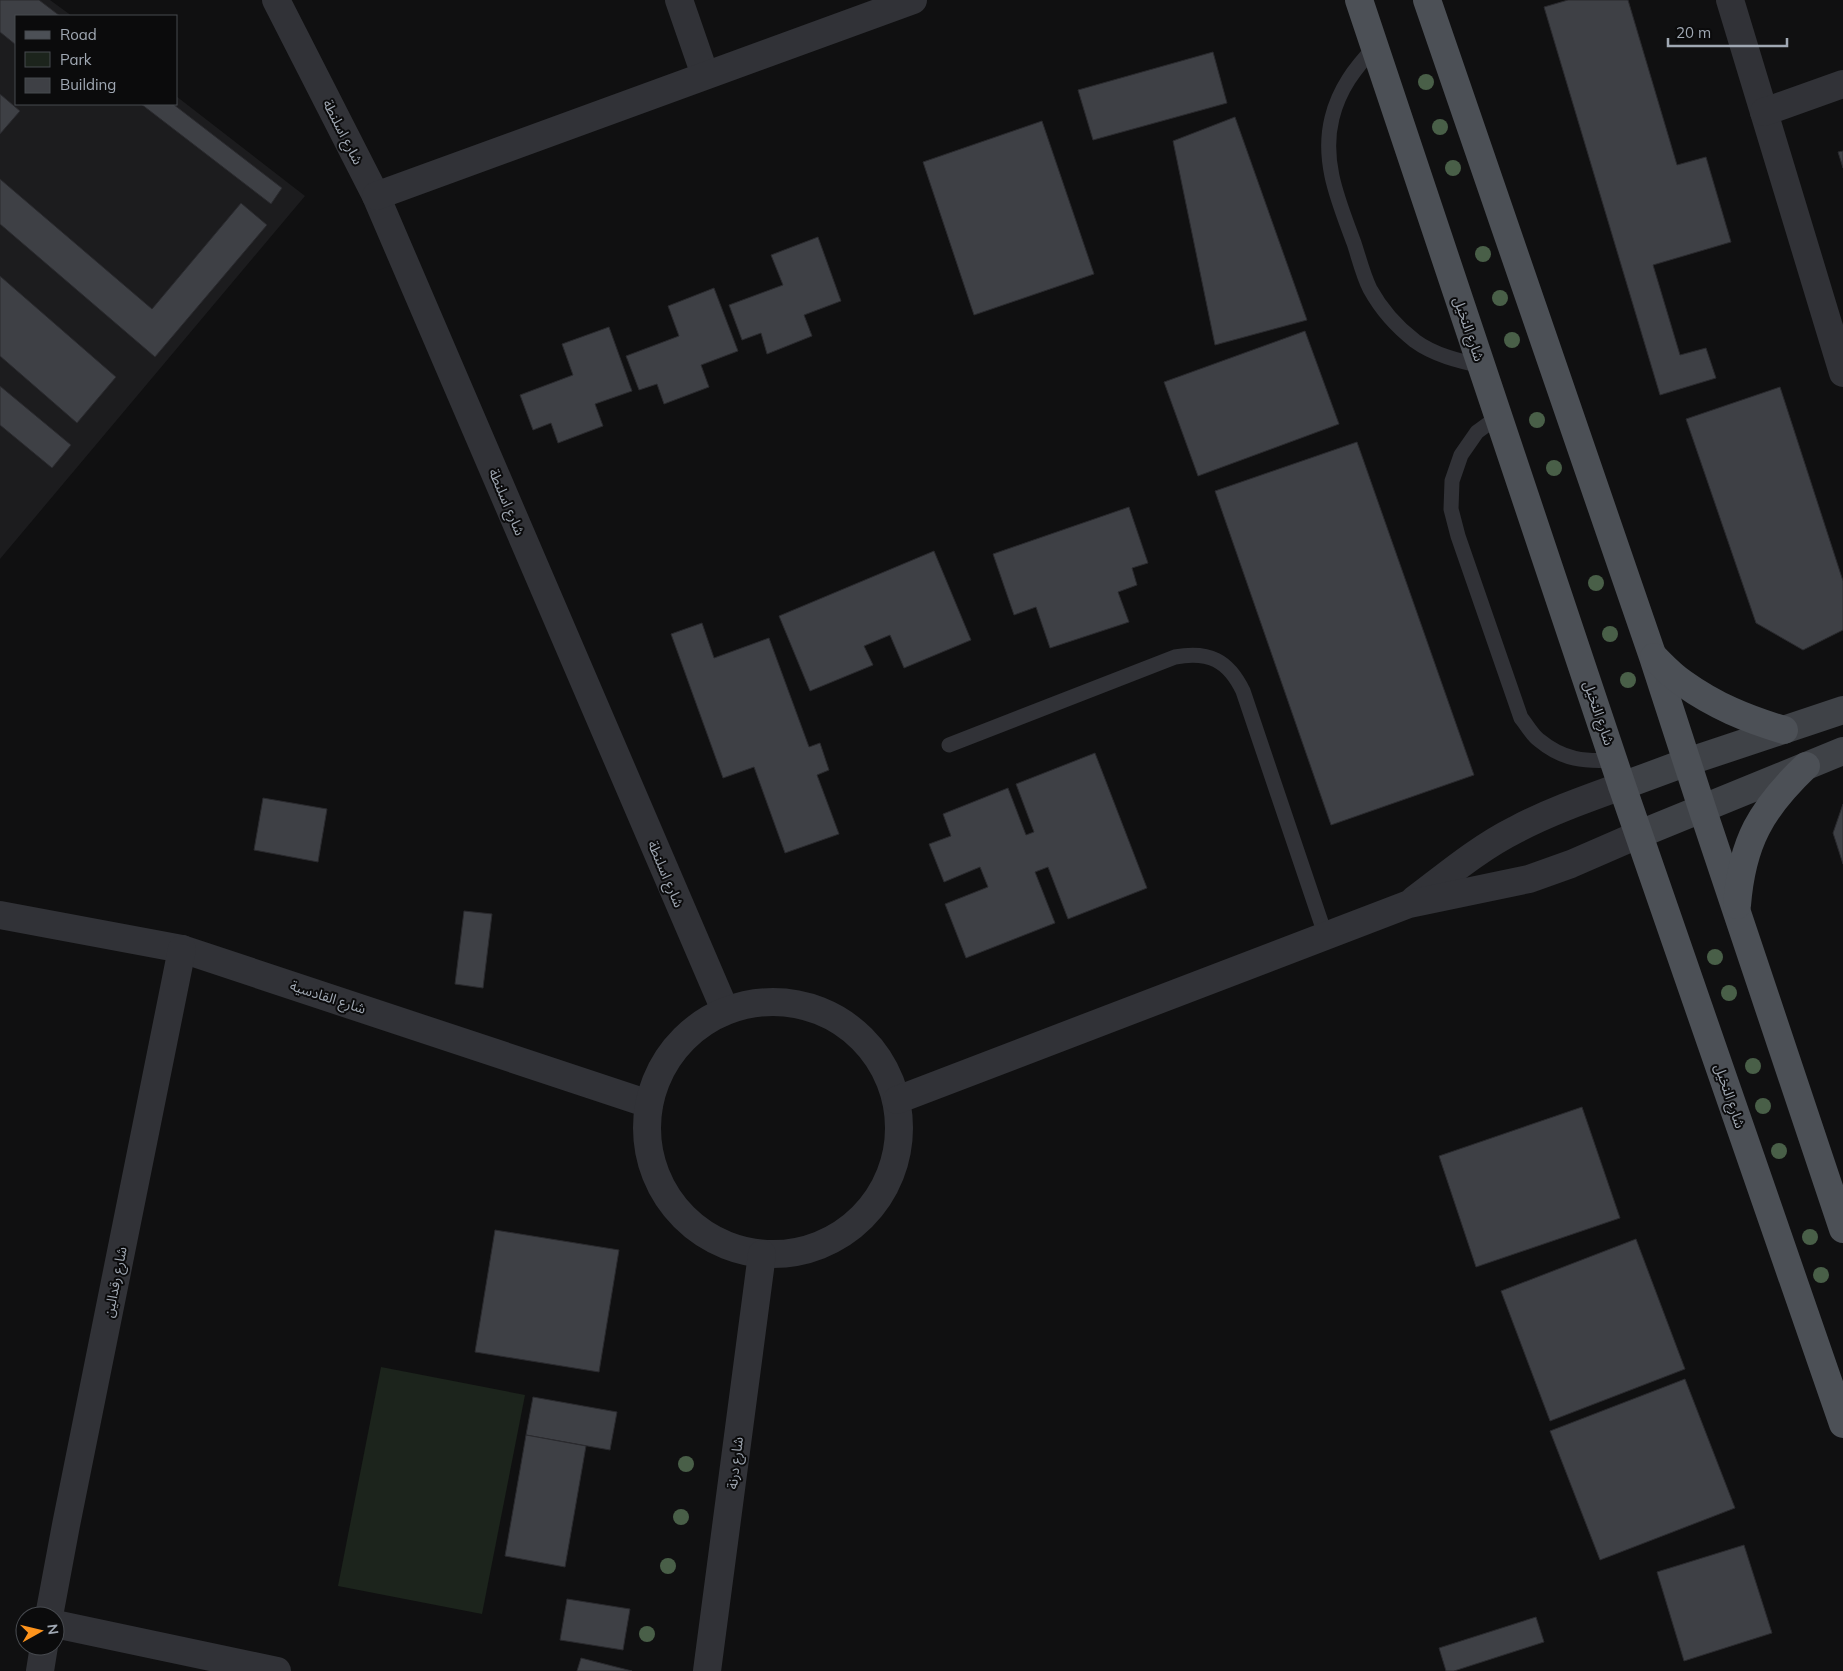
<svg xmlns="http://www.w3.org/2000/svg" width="1843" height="1671" font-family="Mulish,'Noto Sans Arabic',sans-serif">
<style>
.built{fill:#1c1c1e}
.green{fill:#1c241c}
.building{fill:#3e4045;stroke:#2a2a2e}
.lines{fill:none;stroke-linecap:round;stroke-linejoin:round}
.service{stroke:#313237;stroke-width:15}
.minor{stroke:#313237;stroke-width:28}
.secondary{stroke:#3f4247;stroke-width:28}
.primary{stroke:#4c5056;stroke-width:28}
.tree{fill:#495f48}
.labels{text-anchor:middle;stroke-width:4;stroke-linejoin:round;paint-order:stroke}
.street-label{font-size:14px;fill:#a0a8b3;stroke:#0b0b0c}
</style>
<rect width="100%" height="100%" fill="#101011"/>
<polygon class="built" points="0,0 50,0 72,16 16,16 16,104 176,104 176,96 305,196 0,559"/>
<polygon class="green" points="381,1367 525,1395 482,1614 338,1586"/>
<g class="building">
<polygon points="0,0 39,0 60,16 16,16 16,45 0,32"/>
<polygon points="1568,0 1628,0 1677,165 1706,157 1731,242 1653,265 1680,355 1706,348 1716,378 1660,395 1544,7"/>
<polygon points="1213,52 1227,103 1093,140 1078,90"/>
<polygon points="0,94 20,111 0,134"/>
<polygon points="141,104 173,104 282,188 271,204"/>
<polygon points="1235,117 1307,320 1215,345 1173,141"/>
<polygon points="1042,121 1094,274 974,315 923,162"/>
<polygon points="1843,151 1843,168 1838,152"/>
<polygon points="0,179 152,309 241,203 267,225 155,357 0,224"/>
<polygon points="818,237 841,301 804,315 812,336 767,354 761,333 742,340 729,305 783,285 771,255"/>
<polygon points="0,276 116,377 77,423 0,356"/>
<polygon points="714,288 738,351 701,365 709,387 664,404 657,384 639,390 626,356 679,336 668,306"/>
<polygon points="609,327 632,391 595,404 603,426 558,443 551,423 533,430 520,395 573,375 562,344"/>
<polygon points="1305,331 1339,424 1198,476 1164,382"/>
<polygon points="0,386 71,445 52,468 0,425"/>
<polygon points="1780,387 1843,581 1843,630 1803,650 1756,623 1686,419"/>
<polygon points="1357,442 1474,775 1331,825 1215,491"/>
<polygon points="1129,507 1148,563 1132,568 1137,585 1118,592 1129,622 1050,648 1036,607 1014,615 993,554"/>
<polygon points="934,551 971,640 904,668 890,635 864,646 873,665 810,691 779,616"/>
<polygon points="702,623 714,658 769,638 809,747 820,743 829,770 817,775 839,834 785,853 754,767 723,778 671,634"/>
<polygon points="1095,753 1147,888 1068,919 1048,867 1035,872 1055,923 966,958 945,904 988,887 980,867 944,882 929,844 951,836 943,814 1008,788 1026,835 1034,832 1016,784"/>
<polygon points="263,798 327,809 318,862 254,850"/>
<polygon points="1843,804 1843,864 1833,833"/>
<polygon points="464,911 492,914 483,988 455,984"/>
<polygon points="1582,1107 1620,1218 1476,1267 1439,1156"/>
<polygon points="495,1230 619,1250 599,1372 475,1352"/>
<polygon points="1636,1239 1685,1369 1550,1421 1501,1291"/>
<polygon points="1685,1379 1735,1508 1600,1560 1550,1431"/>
<polygon points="533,1397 617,1412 610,1450 526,1435"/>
<polygon points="526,1435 586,1446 565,1567 505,1556"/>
<polygon points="1744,1545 1772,1633 1684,1661 1657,1572"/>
<polygon points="567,1599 630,1609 623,1650 560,1640"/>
<polygon points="1536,1617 1544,1642 1454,1671 1446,1671 1439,1648"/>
<polygon points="581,1658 632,1671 577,1671"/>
</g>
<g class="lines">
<g class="service">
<path d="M 1375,47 C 1355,68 1339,89 1332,118 C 1321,162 1339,202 1354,243 C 1359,258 1363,275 1370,289 C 1381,309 1397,327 1415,341 C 1434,355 1459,361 1482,366"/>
<path d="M 1499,416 L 1477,432 L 1461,455 L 1452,481 L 1451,509 L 1458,536 L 1521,718 C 1527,725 1532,735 1539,740 C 1563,760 1585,762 1614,760"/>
<path d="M 949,745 L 1175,657 C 1209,651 1228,660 1243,691 L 1326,937"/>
</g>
<g class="minor">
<polyline points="276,0 376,196 725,1010"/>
<polyline points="679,0 705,75"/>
<polyline points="1730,0 1843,373"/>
<polyline points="1764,112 1843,84"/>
<polyline points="376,196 913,0"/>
<path d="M 1414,900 C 1446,876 1479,848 1515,830 C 1549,812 1586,799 1622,786"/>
<polyline points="0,915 182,949 649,1104"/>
<circle cx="773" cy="1128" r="126"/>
<polyline points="897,1100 1409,904 1529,879 1571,864 1640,834"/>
<polyline points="49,1616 66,1525 182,949"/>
<polyline points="55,1624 277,1671"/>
<polyline points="40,1671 44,1646"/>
<polyline points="707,1671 762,1254"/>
</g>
<g class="secondary">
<polyline points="1622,786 1687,762 1843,710"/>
<polyline points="1640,834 1843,751"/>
</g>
<g class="primary">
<polyline points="1359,0 1622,786 1843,1424"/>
<polyline points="1427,0 1653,657 1702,808 1843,1229"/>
<path d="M 1654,657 C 1663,666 1672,676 1683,683 C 1715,706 1747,719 1784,730"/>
<path d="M 1737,905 C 1742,842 1761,809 1806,766"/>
</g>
</g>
<g class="tree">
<circle cx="1426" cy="82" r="8"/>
<circle cx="1440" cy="127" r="8"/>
<circle cx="1453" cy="168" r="8"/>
<circle cx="1483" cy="254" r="8"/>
<circle cx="1500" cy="298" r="8"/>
<circle cx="1512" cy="340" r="8"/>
<circle cx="1537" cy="420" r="8"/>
<circle cx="1554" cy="468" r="8"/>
<circle cx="1596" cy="583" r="8"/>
<circle cx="1610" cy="634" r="8"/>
<circle cx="1628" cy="680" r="8"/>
<circle cx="1715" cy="957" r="8"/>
<circle cx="1729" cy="993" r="8"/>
<circle cx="1753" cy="1066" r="8"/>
<circle cx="1763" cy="1106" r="8"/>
<circle cx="1779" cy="1151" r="8"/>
<circle cx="1810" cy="1237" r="8"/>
<circle cx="1821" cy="1275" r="8"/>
<circle cx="686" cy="1464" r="8"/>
<circle cx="681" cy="1517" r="8"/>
<circle cx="668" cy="1566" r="8"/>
<circle cx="647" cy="1634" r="8"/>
</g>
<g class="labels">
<g class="street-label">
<text transform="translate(343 132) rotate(63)" y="5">شارع اسلنطة</text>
<text transform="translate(1469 329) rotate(71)" y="5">شارع النخيل</text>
<text transform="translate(507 502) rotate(67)" y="5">شارع اسلنطة</text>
<text transform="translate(1599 713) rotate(71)" y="5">شارع النخيل</text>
<text transform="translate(666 874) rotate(67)" y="5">شارع اسلنطة</text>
<text transform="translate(328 997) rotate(18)" y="5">شارع القادسية</text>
<text transform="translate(1730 1096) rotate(71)" y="5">شارع النخيل</text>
<text transform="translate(115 1282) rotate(-79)" y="5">شارع رقدالين</text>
<text transform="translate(735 1463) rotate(-83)" y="5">شارع درنة</text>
</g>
</g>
<rect x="15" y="15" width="162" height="90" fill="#0b0b0c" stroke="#474a4f"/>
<rect x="25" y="31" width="25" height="8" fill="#4c5056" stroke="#474a4f"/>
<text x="60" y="40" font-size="15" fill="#a0a8b3">Road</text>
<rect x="25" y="52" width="25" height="15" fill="#1c241c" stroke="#474a4f"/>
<text x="60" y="65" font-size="15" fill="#a0a8b3">Park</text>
<rect x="25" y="78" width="25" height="15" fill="#3e4045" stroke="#474a4f"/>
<text x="60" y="90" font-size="15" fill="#a0a8b3">Building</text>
<g transform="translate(40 1631) rotate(82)"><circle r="24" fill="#0b0b0c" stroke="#474a4f"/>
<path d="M0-4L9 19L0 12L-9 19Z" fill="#fd931c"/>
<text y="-8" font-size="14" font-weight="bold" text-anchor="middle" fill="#a0a8b3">N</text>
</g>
<path d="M1668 38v8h119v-8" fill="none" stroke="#a0a8b3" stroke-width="2.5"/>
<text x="1676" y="38" font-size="15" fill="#a0a8b3" stroke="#0b0b0c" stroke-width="4" paint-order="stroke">20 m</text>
</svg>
